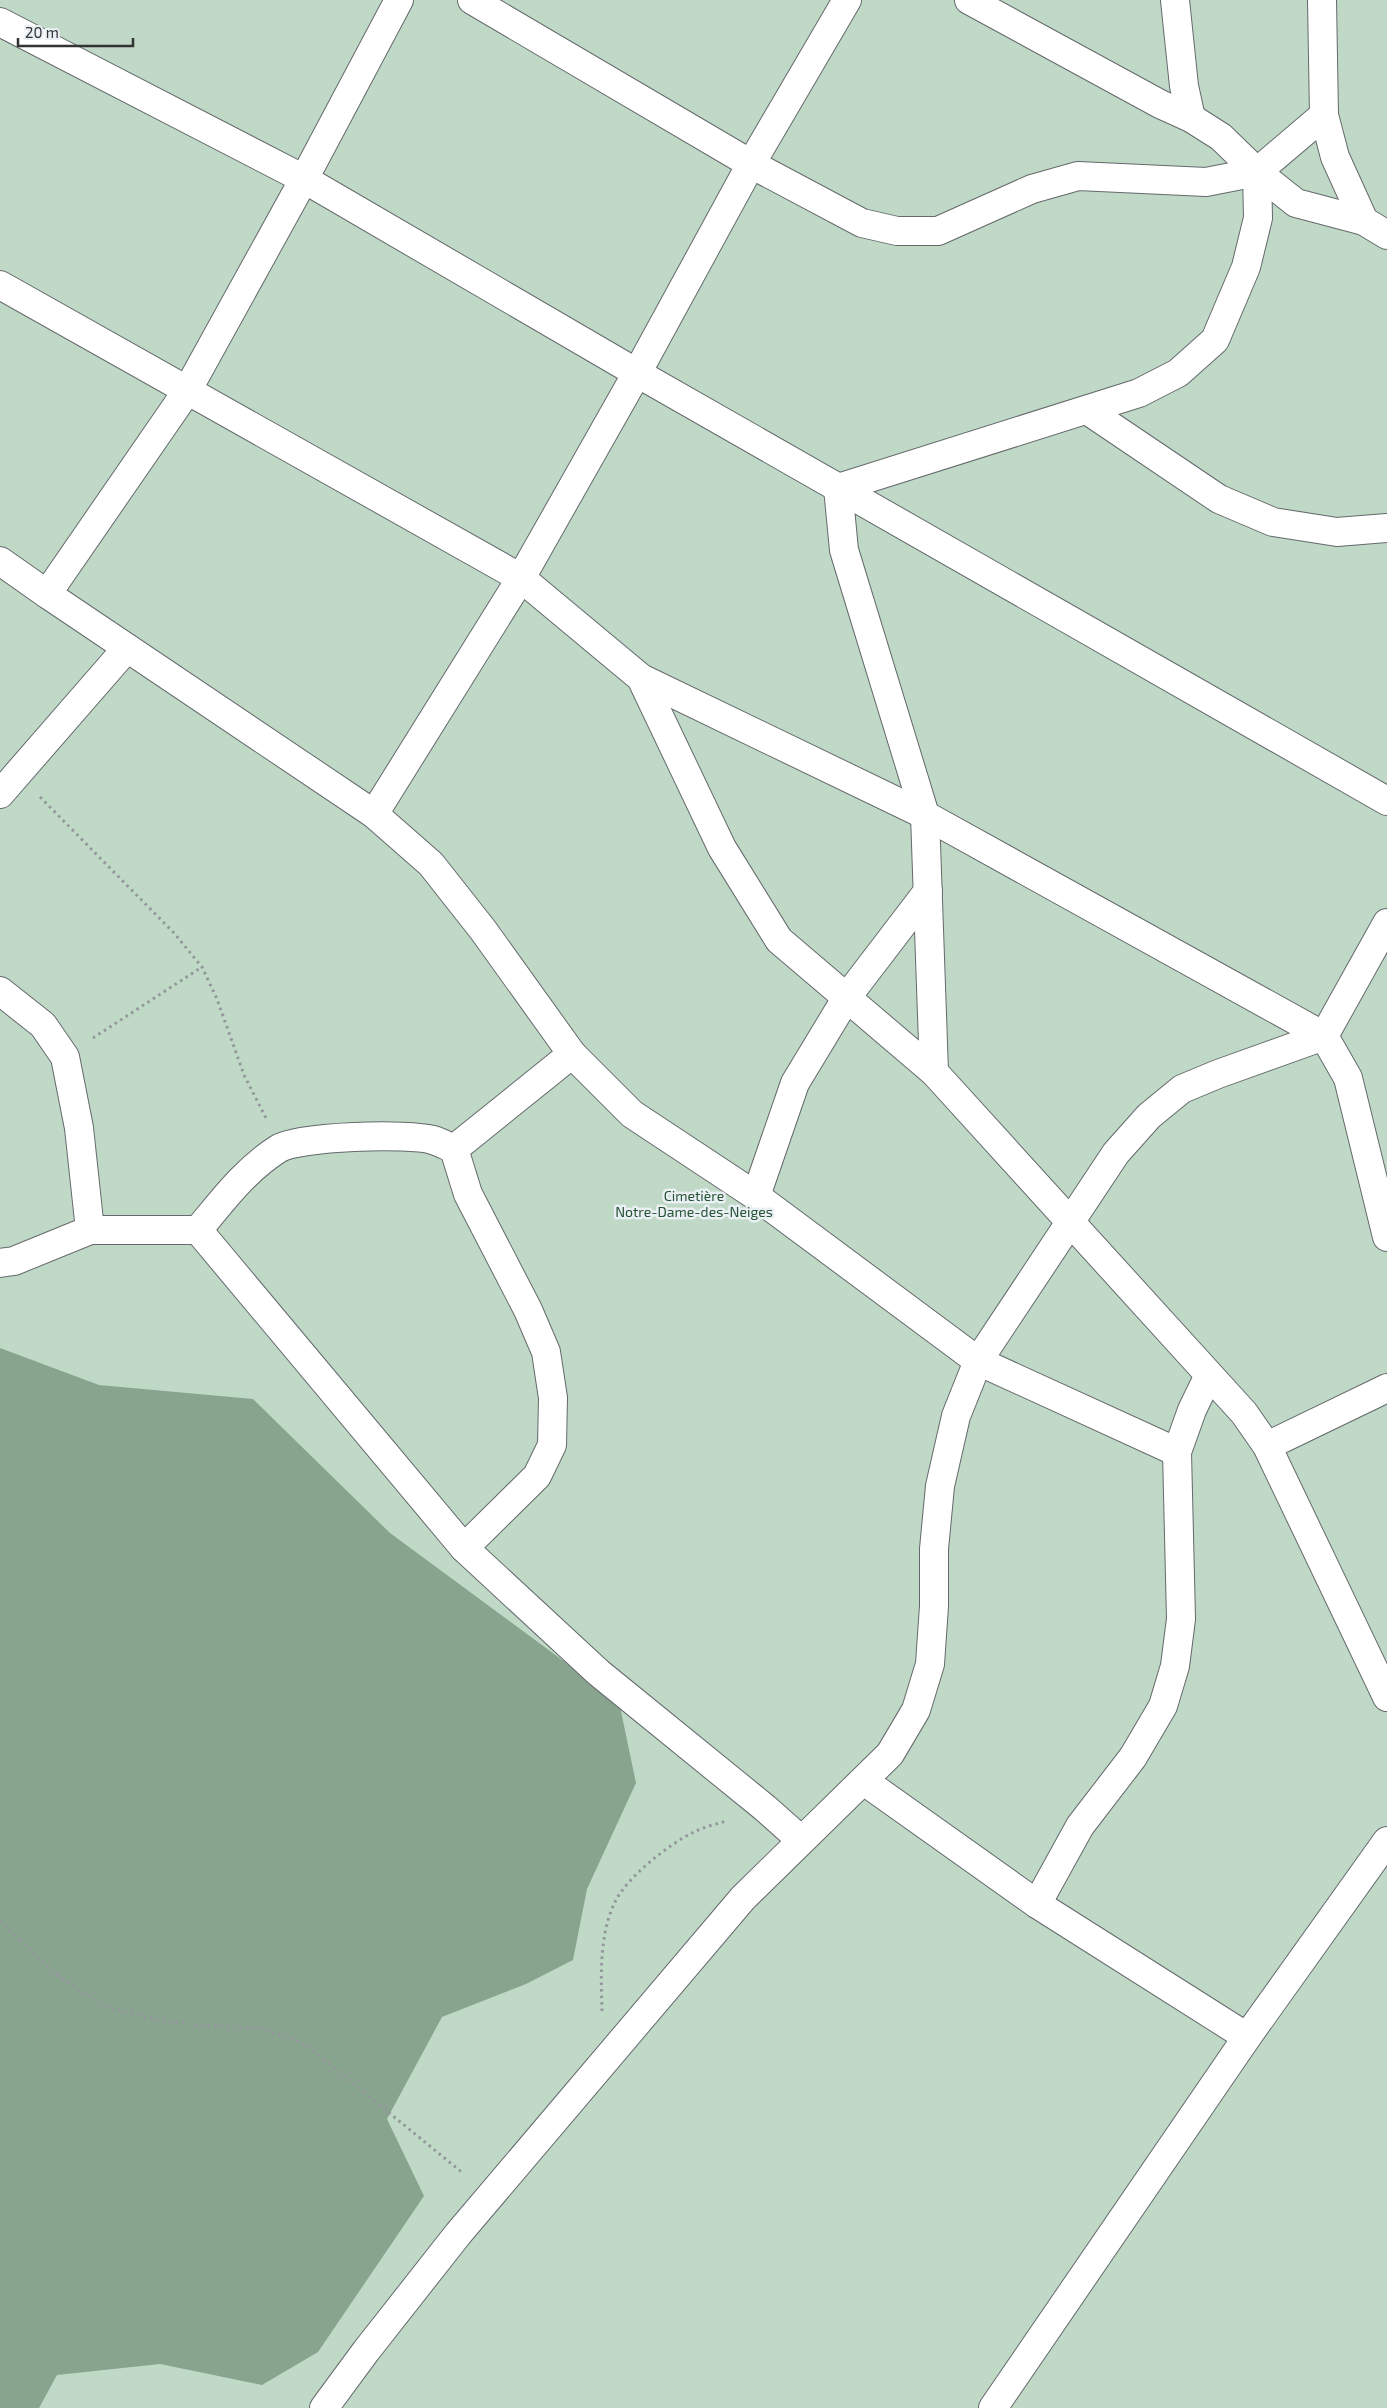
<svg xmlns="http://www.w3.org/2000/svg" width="1387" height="2408" font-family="'Exo 2',sans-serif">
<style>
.green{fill:#bfd9c6}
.forest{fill:#88a48f}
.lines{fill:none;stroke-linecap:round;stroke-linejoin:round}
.minor-casing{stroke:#65696d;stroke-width:30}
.path{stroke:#93979b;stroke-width:3;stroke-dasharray:2.5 4;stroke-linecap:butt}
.minor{stroke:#fff;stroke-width:28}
.labels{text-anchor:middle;stroke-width:5;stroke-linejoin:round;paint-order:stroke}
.park-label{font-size:14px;fill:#245334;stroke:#eaeff4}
</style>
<rect width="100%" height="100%" fill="#dde2e7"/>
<rect class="green" x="0" y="0" width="1387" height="2408"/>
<polygon class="forest" points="0,1348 99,1385 253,1399 390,1533 619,1702 636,1783 587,1889 573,1960 526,1984 442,2017 387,2119 424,2196 318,2352 262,2385 160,2364 57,2375 39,2408 0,2408"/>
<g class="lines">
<g class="minor-casing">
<g id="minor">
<polyline points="399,0 304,179 187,391 47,594 374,814 521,578 637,373 751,164 847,0"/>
<polyline points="472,0 751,164 862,223 897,231 938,231 1032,189 1078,176 1206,182 1257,172 1258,218 1246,267 1215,340 1178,373 1139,393 838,488 844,550 925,815 934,1072"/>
<polyline points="969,0 1160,104 1191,118 1221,137 1257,172 1296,203 1364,221"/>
<polyline points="1175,0 1184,86 1191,118"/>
<polyline points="1322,0 1324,115 1335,157 1364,221 1387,235"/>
<polyline points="0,22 304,179 637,373 1387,801"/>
<polyline points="1257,172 1324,115"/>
<polyline points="0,285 521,578 641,678 722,848 779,940 934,1072 1244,1413 1267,1446 1387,1697"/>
<polyline points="1087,410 1219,499 1273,522 1337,532 1387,528"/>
<polyline points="0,561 47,594"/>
<polyline points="641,678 925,815 1324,1036 1348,1078 1387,1237"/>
<polyline points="0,794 127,648"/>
<polyline points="374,814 431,864 483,930 572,1054 632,1114 756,1196 978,1361 1177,1452"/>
<polyline points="0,991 43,1025 65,1057 79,1128 90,1230"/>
<polyline points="454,1149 572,1054"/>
<polyline points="756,1196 795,1083 847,997 928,891"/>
<polyline points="198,1230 464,1548 599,1673 765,1808 801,1840"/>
<path d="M 0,1263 L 14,1261 L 90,1230 L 198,1230 C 223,1200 245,1170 278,1149 C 298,1136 409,1133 433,1140 C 440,1142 447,1146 454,1149 L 468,1194 L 528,1310 L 546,1352 L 553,1398 L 552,1445 L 537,1476 L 464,1548"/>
<polyline points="1267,1446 1387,1388"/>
<polyline points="864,1781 1037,1904 1247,2037"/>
<polyline points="1037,1904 1080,1826 1133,1757 1163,1706 1175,1666 1181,1619 1177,1452 1192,1410 1209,1375"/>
<polyline points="324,2408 366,2351 458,2234 743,1898 890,1754 916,1710 930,1664 934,1606 934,1549 940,1486 956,1416 978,1361 1116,1153 1149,1116 1182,1089 1218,1074 1324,1036 1387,923"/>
<polyline points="993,2408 1247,2037 1387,1841"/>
</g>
</g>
<g class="path">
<polyline points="40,797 174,933 202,967 217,999 244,1075 266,1118"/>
<polyline points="93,1038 202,967"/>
<polyline points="0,1921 57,1975 105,2006 163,2021 207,2026 260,2028 305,2044 464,2174"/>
<path d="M 602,2011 C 601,1975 599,1935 615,1902 C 627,1877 669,1844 694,1832 C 704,1827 716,1824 726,1821"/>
</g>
<use href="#minor" class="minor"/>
</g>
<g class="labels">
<g class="park-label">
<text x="694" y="1201">Cimetière<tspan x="694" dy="16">Notre-Dame-des-Neiges</tspan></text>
</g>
</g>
<path d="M18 38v8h115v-8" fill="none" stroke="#313335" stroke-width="2.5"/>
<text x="25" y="38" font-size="15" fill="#313335" stroke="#eaeff4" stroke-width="4" paint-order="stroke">20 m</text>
</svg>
